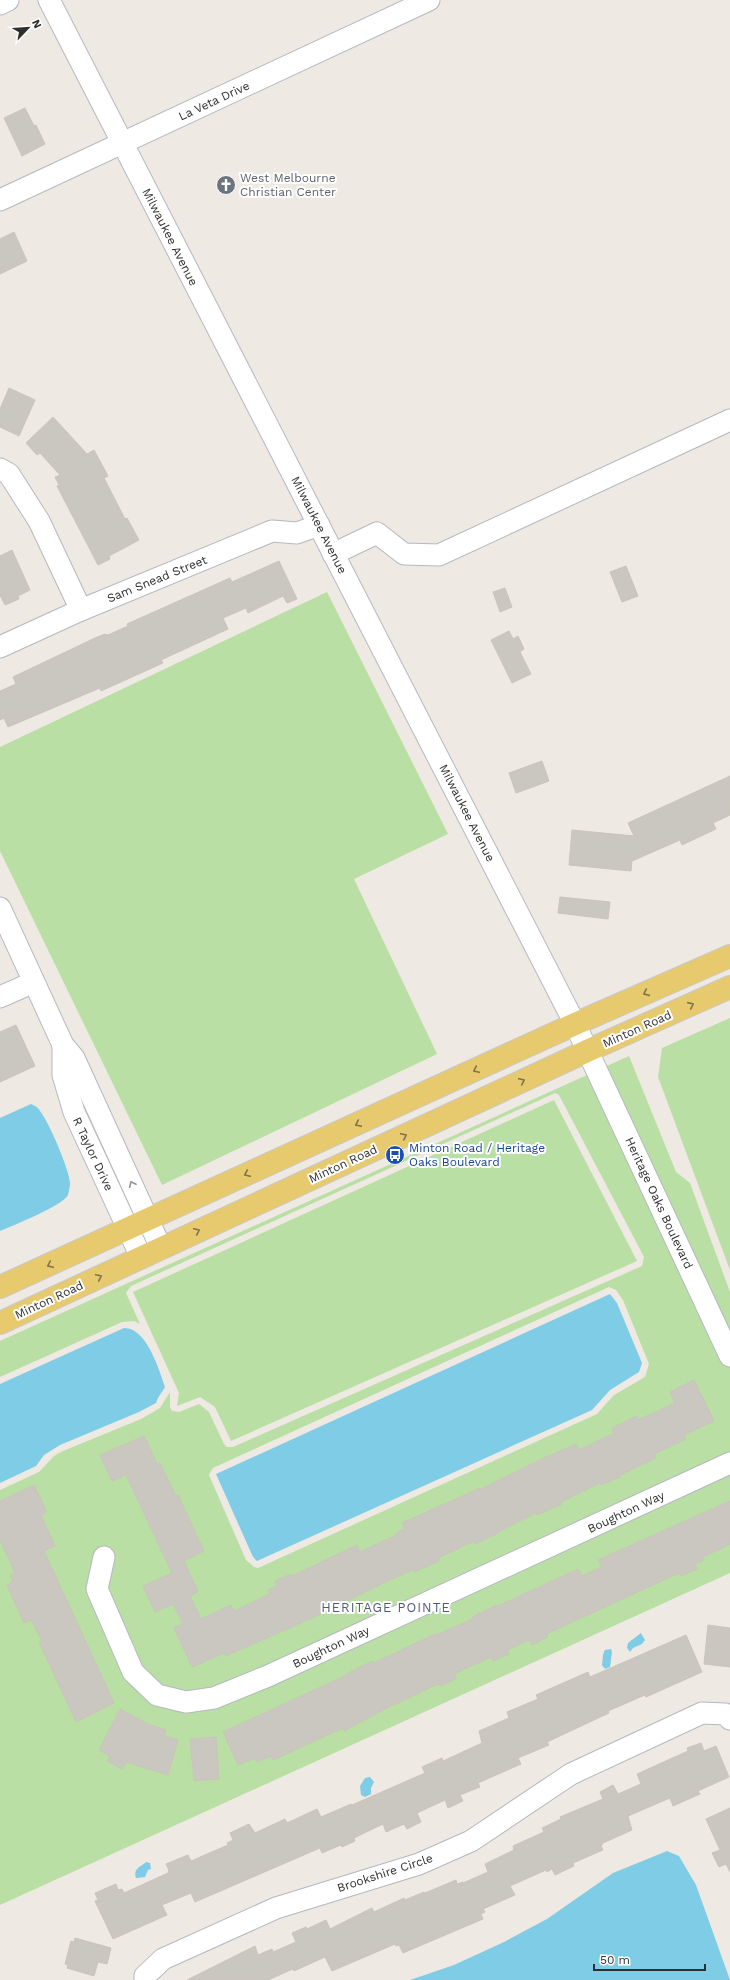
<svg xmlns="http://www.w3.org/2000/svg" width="730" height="1980" font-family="'Work Sans',sans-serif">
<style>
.green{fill:#b9dfa4;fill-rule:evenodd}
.water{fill:#7fcce6}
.building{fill:#cac7c0;stroke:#cac4bb}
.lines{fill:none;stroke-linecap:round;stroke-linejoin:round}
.minor-casing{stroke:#b5b8c0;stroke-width:23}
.major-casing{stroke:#c9c9c9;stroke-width:24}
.minor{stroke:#fff;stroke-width:21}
.major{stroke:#e7c96e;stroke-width:22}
.oneway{stroke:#81744b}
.oneway2{stroke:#969696}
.labels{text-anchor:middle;stroke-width:4;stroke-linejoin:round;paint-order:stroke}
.street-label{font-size:12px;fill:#2e2e2e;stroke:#fff}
.worship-label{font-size:12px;fill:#5b616d;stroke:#fff;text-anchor:start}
.transit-label{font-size:12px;fill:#164399;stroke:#fff;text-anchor:start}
.neighbourhood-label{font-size:13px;letter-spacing:1px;fill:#51597c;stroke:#fff}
</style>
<rect width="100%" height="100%" fill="#eee9e2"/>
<g class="green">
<polygon points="327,592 448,834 354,879 437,1054 162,1185 0,851 0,747"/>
<polygon points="730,1018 730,1270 658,1077 662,1048"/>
<path d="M 629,1056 L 676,1172 L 690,1183 L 730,1292 L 730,1573 L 0,1905 L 0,1490 L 39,1472 L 54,1456 L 63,1451 L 141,1419 L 160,1408 L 170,1392 L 170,1407 L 172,1411 L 179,1412 L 199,1404 L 209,1412 L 224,1444 L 227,1447 L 233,1447 L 642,1266 L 644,1257 L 559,1095 L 555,1093 L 131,1286 L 126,1293 L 140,1324 L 134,1321 L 122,1322 L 0,1377 L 0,1341 ZM 609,1287 L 616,1290 L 623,1300 L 649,1364 L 645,1377 L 614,1395 L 597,1414 L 258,1568 L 254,1567 L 246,1560 L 209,1475 L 213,1468 Z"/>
<polygon points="554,1100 637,1261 231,1441 215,1407 200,1397 177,1406 179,1393 133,1292"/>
</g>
<g class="water">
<path d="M 31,1104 C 35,1106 38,1107 40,1111 C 49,1122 69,1169 70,1183 C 70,1186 69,1191 68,1195 C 62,1206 14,1225 0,1231 L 0,1118 Z"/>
<polygon points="610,1294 617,1303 642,1363 639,1372 610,1390 592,1410 257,1561 253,1557 216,1474"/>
<path d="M 124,1328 C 146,1327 159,1369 165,1387 C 162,1393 158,1396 156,1403 L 139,1412 L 60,1445 L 44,1455 L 36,1466 L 0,1483 L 0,1384 Z"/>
<polygon points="641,1633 645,1640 642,1644 633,1648 630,1652 627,1648 628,1643"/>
<path d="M 611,1649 L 612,1652 L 610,1667 L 605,1669 L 602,1665 C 603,1661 602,1654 605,1650 Z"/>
<polygon points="370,1777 374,1782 371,1788 371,1794 365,1797 361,1795 360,1786 365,1778"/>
<polygon points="667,1851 679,1856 696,1885 730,1980 410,1980 454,1965 504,1942 547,1919 613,1873"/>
<path d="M 146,1862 L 150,1863 L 151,1869 L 148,1870 L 145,1877 L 136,1878 C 133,1868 141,1867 146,1862 Z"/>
</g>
<g class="building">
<polygon points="25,108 34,126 36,125 45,144 22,156 4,118"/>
<polygon points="14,232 27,261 0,274 0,239"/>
<polygon points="9,388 35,400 19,436 0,427 0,409"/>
<polygon points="53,417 87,454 94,450 108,476 104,478 125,519 127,518 139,540 109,556 110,559 98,565 57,486 59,485 55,477 60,475 40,453 37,455 26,443"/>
<polygon points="12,550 30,590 18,596 19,599 5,605 0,595 0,556"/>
<polygon points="279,561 297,599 287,603 283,596 248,613 246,608 223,618 228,629 161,660 163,663 101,691 100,688 8,727 4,718 0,720 0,691 16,684 13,677 95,638 105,634 108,635 128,626 127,624 230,578 232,582"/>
<polygon points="626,566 638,596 622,602 610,572"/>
<polygon points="505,588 512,607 500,612 493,592"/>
<polygon points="509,631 513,639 518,636 524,649 520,652 531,674 512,683 491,640"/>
<polygon points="542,761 549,781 516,793 509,773"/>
<polygon points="730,776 730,815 713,823 716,829 682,845 680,840 632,861 631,871 569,865 572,830 634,836 628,823"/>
<polygon points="560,897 610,902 608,919 558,913"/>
<polygon points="16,1025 35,1066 0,1082 0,1032"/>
<polygon points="694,1380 714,1421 684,1435 686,1439 654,1454 656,1458 620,1475 620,1477 601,1485 600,1483 561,1502 562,1504 537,1515 536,1513 500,1531 500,1532 475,1544 474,1541 438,1558 439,1561 414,1572 413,1570 394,1578 312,1618 226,1656 224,1653 192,1667 174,1628 183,1624 173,1604 155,1612 143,1586 172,1573 126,1475 112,1481 100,1455 144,1436 157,1464 160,1463 176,1496 178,1495 204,1551 184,1561 198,1592 190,1596 201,1619 231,1605 234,1611 270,1594 268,1590 277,1586 275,1581 291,1574 292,1576 357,1545 360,1552 397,1535 396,1533 405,1529 402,1523 480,1488 481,1489 542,1459 576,1444 579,1450 614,1433 612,1428 637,1416 638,1420 675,1403 670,1392"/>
<polygon points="34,1485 47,1512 41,1515 55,1546 44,1551 114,1703 76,1722 39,1642 42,1641 31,1620 24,1623 7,1585 13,1582 10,1575 15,1573 0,1540 0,1501"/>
<polygon points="730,1501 730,1544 703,1557 704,1560 695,1564 697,1569 681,1576 679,1573 618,1601 546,1634 548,1637 532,1645 529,1640 507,1650 509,1654 493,1661 491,1657 454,1674 456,1679 440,1686 438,1684 385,1709 344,1731 343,1728 273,1760 271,1756 257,1762 255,1758 238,1765 223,1732 349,1674 348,1673 373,1661 374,1663 435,1634 436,1635 473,1619 472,1617 497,1605 498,1606 578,1569 582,1576 602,1567 598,1560"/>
<polygon points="708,1625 730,1628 730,1667 704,1664"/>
<polygon points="686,1635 702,1672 646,1697 645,1695 608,1711 609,1713 547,1742 549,1745 518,1758 521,1764 478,1783 480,1787 460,1795 463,1801 448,1808 445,1800 417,1813 421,1822 407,1829 404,1824 386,1832 383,1824 354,1838 355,1841 342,1847 341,1845 322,1853 320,1848 195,1902 191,1893 162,1905 167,1915 113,1939 95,1901 98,1900 95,1893 116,1884 118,1890 122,1889 124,1893 168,1873 169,1870 166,1864 188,1855 191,1861 228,1845 227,1843 233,1840 230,1833 249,1824 255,1833 285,1819 287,1823 317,1809 321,1817 351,1804 352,1805 425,1773 422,1767 442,1758 443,1761 482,1743 479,1731 509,1718 507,1712 538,1699 536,1695 588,1672 590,1677"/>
<polygon points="120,1709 150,1725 166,1730 164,1736 178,1740 168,1775 126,1762 123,1769 107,1761 110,1756 99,1750"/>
<polygon points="216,1737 219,1779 194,1781 190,1739"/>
<polygon points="701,1743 704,1751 716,1746 729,1777 698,1791 700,1794 673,1806 670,1798 628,1816 632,1830 603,1843 601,1846 603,1850 573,1863 574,1866 555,1875 552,1869 547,1872 546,1870 510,1886 515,1895 483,1909 485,1912 481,1914 483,1919 403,1953 399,1945 396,1946 395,1944 332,1971 325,1957 294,1971 293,1969 268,1980 187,1980 255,1946 258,1955 272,1949 273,1952 296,1942 292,1933 306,1927 307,1929 326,1920 330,1929 372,1908 374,1912 404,1898 405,1900 424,1892 425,1893 456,1880 457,1884 463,1882 463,1883 488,1872 485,1864 514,1850 513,1846 544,1832 542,1828 561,1819 560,1817 603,1799 600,1792 613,1785 618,1794 641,1784 637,1774 688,1751 687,1748"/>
<polygon points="730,1808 730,1872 726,1864 719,1867 712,1853 720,1850 706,1819"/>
<polygon points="75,1938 111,1948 107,1964 98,1962 94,1976 67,1968 68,1965 65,1964 71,1941 74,1942"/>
</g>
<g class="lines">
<g class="minor-casing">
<g id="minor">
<polyline points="49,0 575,1024 730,1356"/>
<polyline points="0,4 8,0"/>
<polyline points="0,200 429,0"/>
<polyline points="0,469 9,474 39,521 81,610"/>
<polyline points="333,554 377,533 404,554 439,555 730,420"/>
<polyline points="0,647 81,610 272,531 297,533 319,525"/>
<polyline points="0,908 63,1045 74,1058 161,1248"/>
<polyline points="0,997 34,982"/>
<polyline points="63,1045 63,1075 74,1112 141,1257"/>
<polyline points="104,1557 97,1589 133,1672 157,1695 186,1702 214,1698 268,1676 730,1463"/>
<polyline points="145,1980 145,1976 163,1959 276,1908 419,1864 471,1841 571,1774 702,1713 725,1714 730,1719"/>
</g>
</g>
<g class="major-casing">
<g id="major">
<polyline points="0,1287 575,1024 730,956"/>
<polyline points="0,1323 587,1051 730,987"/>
</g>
</g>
<use href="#minor" class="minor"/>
<use href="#major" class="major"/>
</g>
<defs><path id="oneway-chevron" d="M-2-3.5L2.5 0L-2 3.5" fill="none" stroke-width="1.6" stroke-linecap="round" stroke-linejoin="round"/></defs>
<g class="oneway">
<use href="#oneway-chevron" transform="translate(646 993) rotate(156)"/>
<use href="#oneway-chevron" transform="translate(691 1005) rotate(-24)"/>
<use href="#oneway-chevron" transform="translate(476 1070) rotate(155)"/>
<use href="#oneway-chevron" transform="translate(522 1081) rotate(-25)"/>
<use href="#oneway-chevron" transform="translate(358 1124) rotate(155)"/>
<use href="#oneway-chevron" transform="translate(404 1136) rotate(-25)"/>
<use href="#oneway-chevron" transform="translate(247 1174) rotate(155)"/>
<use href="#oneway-chevron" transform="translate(197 1231) rotate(-25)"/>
<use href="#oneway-chevron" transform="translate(50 1265) rotate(155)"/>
<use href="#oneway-chevron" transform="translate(99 1277) rotate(-25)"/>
</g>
<use class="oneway2" href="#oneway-chevron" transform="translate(132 1184) rotate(-115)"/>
<defs>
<g id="church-disc" transform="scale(1)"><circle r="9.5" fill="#6b7280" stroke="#fff"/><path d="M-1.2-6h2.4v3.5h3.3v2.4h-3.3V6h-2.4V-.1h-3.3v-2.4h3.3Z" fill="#fff"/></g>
<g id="bus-disc" transform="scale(1)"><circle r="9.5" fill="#1a4fb4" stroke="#fff"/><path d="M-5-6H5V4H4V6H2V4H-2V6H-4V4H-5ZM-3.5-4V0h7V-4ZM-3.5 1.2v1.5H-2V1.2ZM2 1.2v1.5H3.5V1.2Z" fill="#fff"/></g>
</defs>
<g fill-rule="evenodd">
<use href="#church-disc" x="226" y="185"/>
<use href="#bus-disc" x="395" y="1155"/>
</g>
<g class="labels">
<g class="street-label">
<text transform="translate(214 101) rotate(-25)" y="4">La Veta Drive</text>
<text transform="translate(170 237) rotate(63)" y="4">Milwaukee Avenue</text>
<text transform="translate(319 525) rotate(63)" y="4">Milwaukee Avenue</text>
<text transform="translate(157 579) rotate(-22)" y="4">Sam Snead Street</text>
<text transform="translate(467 813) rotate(63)" y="4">Milwaukee Avenue</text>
<text transform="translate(637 1029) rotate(-24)" y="4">Minton Road</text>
<text transform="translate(93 1154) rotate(65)" y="4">R Taylor Drive</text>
<text transform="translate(343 1164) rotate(-25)" y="4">Minton Road</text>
<text transform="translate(659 1203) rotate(65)" y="4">Heritage Oaks Boulevard</text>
<text transform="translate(49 1300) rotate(-25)" y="4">Minton Road</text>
<text transform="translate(626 1512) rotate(-25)" y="4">Boughton Way</text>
<text transform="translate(331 1647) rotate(-25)" y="4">Boughton Way</text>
<text transform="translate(385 1873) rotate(-18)" y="4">Brookshire Circle</text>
</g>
<g class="worship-label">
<text x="240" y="182">West Melbourne<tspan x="240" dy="14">Christian Center</tspan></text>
</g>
<g class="transit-label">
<text x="409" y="1152">Minton Road / Heritage<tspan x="409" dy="14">Oaks Boulevard</tspan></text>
</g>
<g class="neighbourhood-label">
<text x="386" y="1612">HERITAGE POINTE</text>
</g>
</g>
<g transform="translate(28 28) rotate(65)" stroke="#ffffff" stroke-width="3" paint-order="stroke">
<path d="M0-3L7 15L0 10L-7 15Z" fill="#2e2e2e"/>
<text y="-6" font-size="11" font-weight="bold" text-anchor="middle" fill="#2e2e2e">N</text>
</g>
<path d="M594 1964v6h111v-6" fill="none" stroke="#2e2e2e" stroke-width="2"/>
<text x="600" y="1964" font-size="12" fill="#2e2e2e" stroke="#ffffff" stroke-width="3" paint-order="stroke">50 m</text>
</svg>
